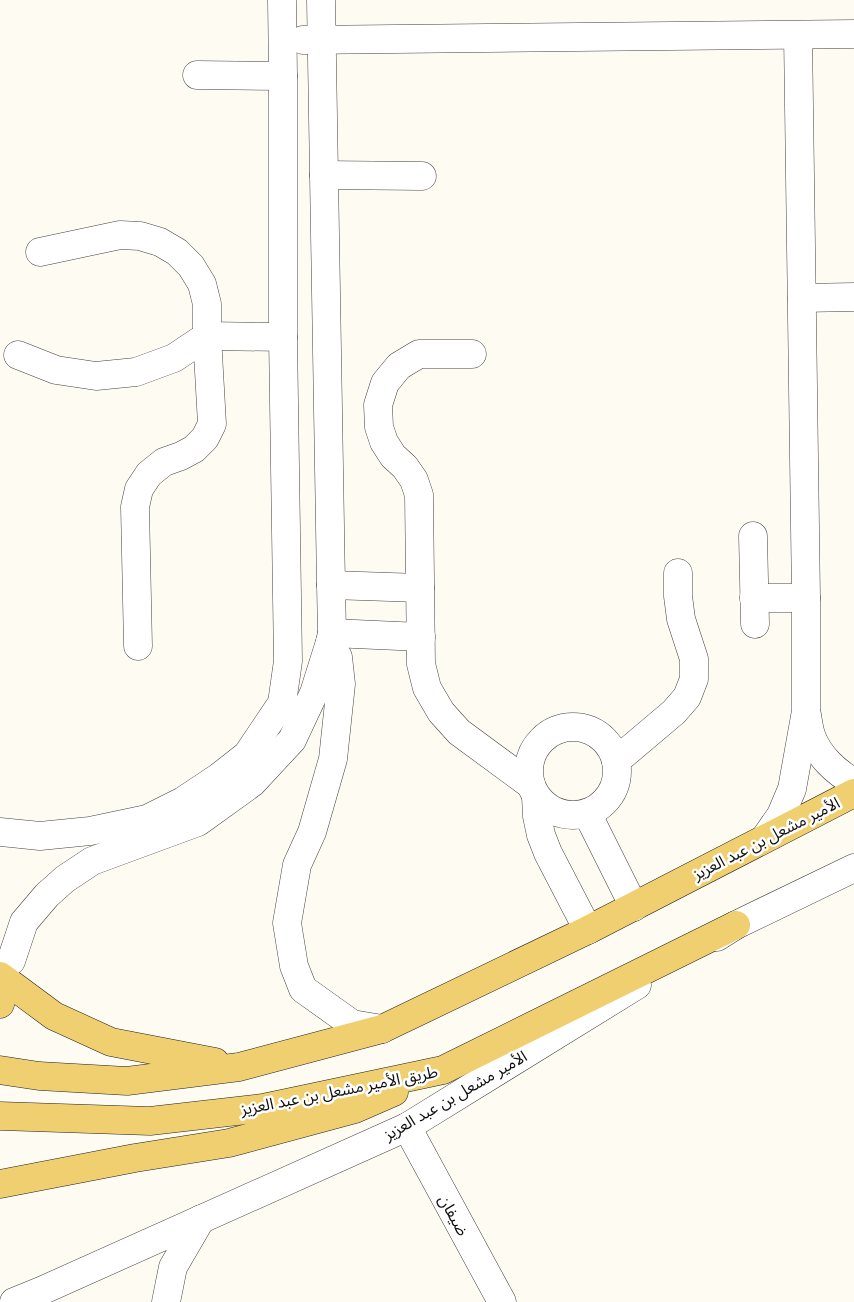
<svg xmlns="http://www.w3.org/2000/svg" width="854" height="1302" font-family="Merriweather,'Noto Sans Arabic',serif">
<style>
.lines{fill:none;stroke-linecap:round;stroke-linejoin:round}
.minor-casing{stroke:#424242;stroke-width:29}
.major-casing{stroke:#202020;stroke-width:29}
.minor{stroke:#fff;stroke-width:28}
.major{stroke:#f0cf70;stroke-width:28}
.labels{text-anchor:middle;stroke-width:5;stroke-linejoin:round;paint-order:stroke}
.street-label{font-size:16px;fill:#0f0f0f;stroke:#fff}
</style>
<rect width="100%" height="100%" fill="#fefbf2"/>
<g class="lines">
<g class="minor-casing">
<g id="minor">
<polyline points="303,40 854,34"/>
<polyline points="197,75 283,76"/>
<polyline points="324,175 422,176"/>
<polyline points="40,252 120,235 140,236 160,242 177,252 191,266 202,284 207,304 207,336 212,424 205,438 194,449 181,456 164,462 149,474 139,489 135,507 138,646"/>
<polyline points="802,298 854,297"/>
<polyline points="472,354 419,354 399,366 385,383 378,405 379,427 384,442 393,456 405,467 414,480 419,495 421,664 427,688 441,712 459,732 531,785"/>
<polyline points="18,355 56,370 96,376 136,372 174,358 207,336 283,337"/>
<polyline points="753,536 755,624"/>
<polyline points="331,585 420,588"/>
<polyline points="754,598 806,598"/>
<polyline points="332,633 421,637"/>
<polyline points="330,642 338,657 341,684 333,759 312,832 297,865 287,923 294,966 303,989 352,1024 382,1029"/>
<path d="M 807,715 C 808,721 809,729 811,735 C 818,755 835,772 854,782"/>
<circle cx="573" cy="771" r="44"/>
<polyline points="616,761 674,712 687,697 694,679 694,659 681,619 678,596 678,573"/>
<polyline points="536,796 537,816 541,835 548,853 588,930"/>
<polyline points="587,813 634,907"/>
<polyline points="0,832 40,836 90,831 147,819 183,801 219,777 247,755 282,703 288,661 283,337 283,76 282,0"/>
<polyline points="765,838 781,815 792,789 806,711 806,598 798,35"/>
<polyline points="717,937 736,925 854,868"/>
<polyline points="11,961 24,922 47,895 65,879 92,861 198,822 252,783 292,740 314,693 330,642 332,633 331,585 321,0"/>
<polyline points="407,1127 502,1302"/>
<polyline points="14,1302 41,1291 407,1127 637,985"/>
<polyline points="166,1302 173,1267 201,1219"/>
</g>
</g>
<g class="major-casing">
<g id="major">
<polyline points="0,976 54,1016 111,1042 215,1062"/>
<polyline points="0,1004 1,1001"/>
<polyline points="0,1070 39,1076 127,1081 239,1067 382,1029 588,930 854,793"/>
<polyline points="0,1116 150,1121 263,1108 443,1070 736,925"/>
<polyline points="0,1184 135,1158 229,1143 355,1109 394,1092"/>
</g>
</g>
<use href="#minor" class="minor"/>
<use href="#major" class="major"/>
</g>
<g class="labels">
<g class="street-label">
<text transform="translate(766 838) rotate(-27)" y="6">الأمير مشعل بن عبد العزيز</text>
<text transform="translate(339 1090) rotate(-11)" y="6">طريق الأمير مشعل بن عبد العزيز</text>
<text transform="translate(455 1095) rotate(-30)" y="6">الأمير مشعل بن عبد العزيز</text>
<text transform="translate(454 1215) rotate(61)" y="6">ضيفان</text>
</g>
</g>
</svg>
